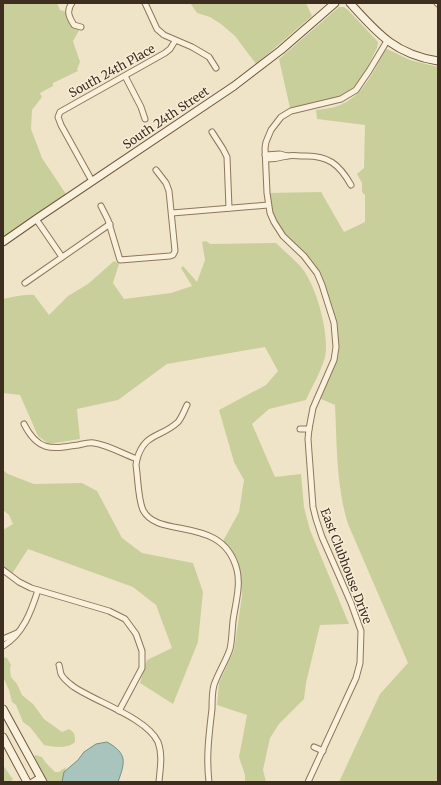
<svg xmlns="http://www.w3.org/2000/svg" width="441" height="785" font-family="Merriweather,serif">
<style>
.green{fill:#c9cf9b}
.water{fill:#a9c4bc;stroke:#6f938a}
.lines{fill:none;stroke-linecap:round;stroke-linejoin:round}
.street-casing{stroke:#8d765c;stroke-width:7}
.secondary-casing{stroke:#6f573f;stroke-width:9}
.street{stroke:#faf1dc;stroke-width:5}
.secondary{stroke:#faf1dc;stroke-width:7}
.labels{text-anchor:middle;stroke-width:3;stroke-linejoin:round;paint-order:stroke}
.street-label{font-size:12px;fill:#3d2e20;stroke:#f7eed8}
</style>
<rect width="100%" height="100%" fill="#f0e4c8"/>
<g class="green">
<path d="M 3,3 L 57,3 L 60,10 C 68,11 71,19 74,25 L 81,27 L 73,41 L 80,62 L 77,69 L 78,71 L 53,83 L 53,86 L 40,93 L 42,97 L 32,110 L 31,129 L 42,158 L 68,197 L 3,242 Z"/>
<polygon points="190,3 306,3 312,16 256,64 235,36 221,24 210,17 197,13"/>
<path d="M 339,7 L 344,7 L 348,10 L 378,42 L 377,48 C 371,59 366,72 359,81 C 344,102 314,103 290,108 L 279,59 Z"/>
<path d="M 387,49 L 410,60 L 438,67 L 438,782 L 339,782 L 380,694 L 408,663 L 348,524 C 336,486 337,445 335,405 L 321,399 L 326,379 L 331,370 L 336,336 L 317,273 L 274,222 L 267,193 L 321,192 L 344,232 L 365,222 L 365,195 L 362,192 L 362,183 L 357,174 L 364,168 L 365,125 L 317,119 L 316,110 C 324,109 333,108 340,105 C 364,95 373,72 385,50 Z"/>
<path d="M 206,241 L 210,244 L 276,243 C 284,251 293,258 301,267 C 316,284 330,334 325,357 C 321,372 312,386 306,400 L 269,409 L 252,424 L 275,477 L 301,474 L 304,507 L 310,530 L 349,624 L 320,625 L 306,683 L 304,699 L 279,724 L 270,738 L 263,770 L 266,782 L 245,782 L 245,775 L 239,757 L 247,715 L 217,705 L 219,683 L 234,650 L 242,596 L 241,574 L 236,557 L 223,541 L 239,512 L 244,480 L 234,462 L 219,410 L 266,385 L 278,371 L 265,347 L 167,364 L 118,400 L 77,409 L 80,439 L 49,444 L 38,436 L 20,395 L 3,393 L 3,299 C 14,297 23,294 34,295 L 49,315 L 68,296 L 88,284 L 114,261 L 119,264 L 113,283 L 124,299 L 171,293 L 192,286 L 181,268 L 183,266 L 197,282 L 205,260 L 202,242 Z"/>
<polygon points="3,470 8,474 34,484 82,483 97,491 122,538 142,553 193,563 203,592 198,642 173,704 140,683 147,660 172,648 156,605 133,587 28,549 12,574 3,566 3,530 13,524 9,515 3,510"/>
<path d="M 3,657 L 7,658 L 11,665 L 10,669 L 11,677 L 17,684 L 22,695 L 33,704 L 44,719 L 62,732 L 69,729 C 75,732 75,736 75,742 C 68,749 53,747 44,745 L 30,727 L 23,722 L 16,705 L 12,702 L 9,690 L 3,677 Z"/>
<polygon points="36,755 42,757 46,763 55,772 59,772 66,767 62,782 48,782 34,756"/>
<path d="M 3,766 C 7,769 9,775 13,779 L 10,782 L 3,782 Z"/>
</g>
<path class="water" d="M 107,742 C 128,754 125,762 118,782 L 62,782 L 64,772 L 78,760 L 84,752 L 96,744 Z"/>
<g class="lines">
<g class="street-casing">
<g id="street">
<path d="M 72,3 C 66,11 69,17 74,25 L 81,27"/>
<polyline points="145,3 157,29 164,35 192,47 209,57 216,68"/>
<polyline points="437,3 438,4"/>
<polyline points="125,76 141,107 145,119"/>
<polyline points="212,132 223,149 227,157 229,208"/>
<polyline points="265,155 280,154 287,156"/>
<path d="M 266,159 C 273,159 280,158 287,156 C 292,155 298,156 303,156 C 328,155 339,164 351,185"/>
<polyline points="92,181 61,125 58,117 60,112 165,53 170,49 175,41"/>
<polyline points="101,206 108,220 120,260 170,256 173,255 175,251 169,191 166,183 156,170"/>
<polyline points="172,213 268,205"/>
<polyline points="36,219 62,257"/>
<polyline points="25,283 110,224"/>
<path d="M 24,424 C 38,452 52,449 78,445 C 83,444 89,442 94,443 C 108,445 123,454 137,459 C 145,432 161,438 178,422 C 182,417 184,411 187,405"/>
<polyline points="300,429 309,429"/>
<path d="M 137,459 L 136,465 C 138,478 138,499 143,510 C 158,540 223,514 237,570 C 241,586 235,605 233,621 C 232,630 232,640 230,649 C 226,661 218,673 214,685 C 212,692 212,702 212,709 C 209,734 206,757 209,782"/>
<polyline points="3,570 19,582 31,588 109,611 125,619 136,634 142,651 142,668 119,711"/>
<polyline points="3,639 17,633"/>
<path d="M 3,646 C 23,634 31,612 38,590"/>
<path d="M 59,665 C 60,668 60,671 61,674 C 64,680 69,683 74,687 C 96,702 147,718 158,742 C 163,755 160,769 159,782"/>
<polyline points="314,747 323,751"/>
<polyline points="32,782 40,777"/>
<polyline points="308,782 356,678 360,663 361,631 351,603 322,537 316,519 313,507 308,439 309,429 313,408 334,360 336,347 334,323 322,285 317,273 304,256 283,236 274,222 270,213 267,193 265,148 266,142 271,130 281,117 291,111 341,99 356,90 369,71 387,41"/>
</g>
</g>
<g class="secondary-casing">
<g id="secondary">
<path d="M 350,3 C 378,34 395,54 438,61"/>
<polyline points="3,242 36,219 234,86 281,50 335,3"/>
<polyline points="3,709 43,782"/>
<polyline points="3,737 27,782"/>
</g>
</g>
<use href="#street" class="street"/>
<use href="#secondary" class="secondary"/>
</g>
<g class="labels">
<g class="street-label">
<text transform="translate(112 71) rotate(-29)" y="4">South 24th Place</text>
<text transform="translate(166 118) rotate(-34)" y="4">South 24th Street</text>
<text transform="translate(346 566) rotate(69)" y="4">East Clubhouse Drive</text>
</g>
</g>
<rect width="441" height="785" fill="none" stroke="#3d2e20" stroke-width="8"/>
</svg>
